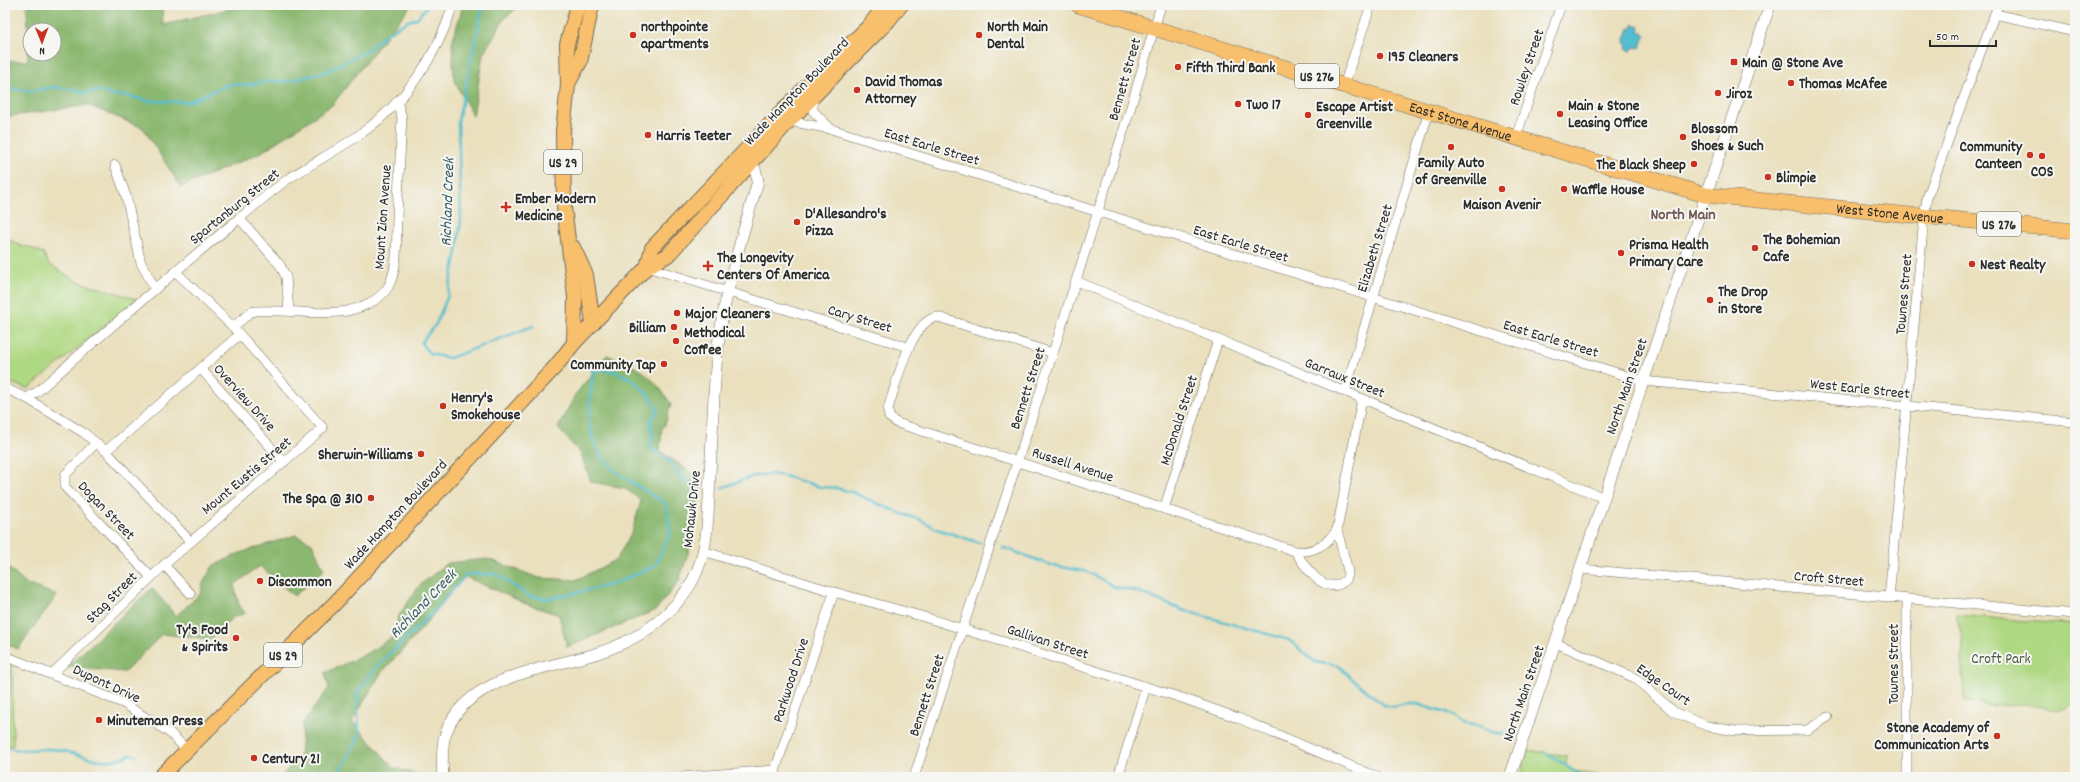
<svg xmlns="http://www.w3.org/2000/svg" width="2080" height="782" font-family="Dekko,sans-serif">
<style>
.green{fill:#afd882;stroke:#6d8256}
.forest{fill:#8bb870;stroke:#5b724e;fill-rule:evenodd}
.water{fill:#54bdd0;stroke:#40747e}
.lines{fill:none;stroke-linecap:round;stroke-linejoin:round}
.stream{stroke:#54bdd0;stroke-width:2.5}
.minor-casing{stroke:#6e6a5e;stroke-width:10}
.tertiary-casing{stroke:#6e6a5e;stroke-width:12}
.primary-casing{stroke:#6e6a5e;stroke-width:16}
.trunk-casing{stroke:#6e6a5e;stroke-width:16}
.minor{stroke:#fff;stroke-width:9}
.tertiary{stroke:#fff;stroke-width:11}
.primary{stroke:#f8bf6c;stroke-width:14}
.trunk{stroke:#f8bf6c;stroke-width:15}
.poi-dot{fill:#c8321e;stroke:#f6f6f2;stroke-width:1.5}
.labels{text-anchor:middle;stroke-width:4;stroke-linejoin:round;paint-order:stroke}
.shield{fill:#f6f6f2;stroke:#686867;stroke-width:1}
.shield-label{font-size:14px;font-weight:bold;fill:#2b2b2b}
.poi-label{font-size:15px;font-weight:bold;fill:#2b2b2b;stroke:#f6f6f2;text-anchor:start}
.street-label{font-size:15px;fill:#2b2b2b;stroke:#f6f6f2}
.park-label{font-size:15px;fill:#4c5641;stroke:#f6f6f2}
.water-label{font-size:16px;font-style:italic;fill:#395e65;stroke:#f6f6f2}
.neighbourhood-label{font-size:16px;font-weight:bold;fill:#715956;stroke:#f6f6f2}
</style>
<rect width="100%" height="100%" fill="#f6f6f2"/>
<filter id="ink" filterUnits="userSpaceOnUse"><feTurbulence type="fractalNoise" baseFrequency=".025" numOctaves="2"/><feDisplacementMap in="SourceGraphic" scale="8" xChannelSelector="R" yChannelSelector="G"/><feConvolveMatrix kernelMatrix="1 2 1 2 8 2 1 2 1" color-interpolation-filters="sRGB"/></filter>
<filter id="wash" filterUnits="userSpaceOnUse"><feTurbulence type="fractalNoise" baseFrequency=".012" numOctaves="4" result="noise"/><feDisplacementMap in="SourceGraphic" scale="16" xChannelSelector="R" yChannelSelector="G"/><feGaussianBlur stdDeviation="0.9" result="paint"/><feColorMatrix in="noise" values="0 0 0 0 0 0 0 0 0 0 0 0 0 0 0 0 0 1.4 0 .05"/><feComposite in="paint" operator="in"/></filter>
<g filter="url(#wash)">
<rect width="100%" height="100%" fill="#eae0bd"/>
<g class="green">
<polygon points="6,237 22,247 29,247 43,253 49,264 76,281 137,299 28,389 5,381"/>
<path d="M 1956,615 L 2075,625 L 2075,699 C 2064,719 2043,705 2027,704 C 2017,703 2008,707 1999,706 C 1988,706 1976,703 1965,701 L 1962,677 L 1963,640 Z"/>
<polygon points="5,662 12,665 13,746 5,745"/>
<polygon points="1528,750 1567,756 1566,766 1575,771 1606,777 1521,777"/>
</g>
<g class="forest">
<path d="M 27,5 L 162,5 L 163,25 L 245,5 L 411,5 L 332,105 L 260,153 L 181,187 L 143,128 L 88,105 L 5,117 L 5,61 L 28,61 ZM 30,30 L 54,30 L 54,54 L 30,54 Z"/>
<polygon points="463,5 520,5 504,19 483,54 473,116 454,80 452,43"/>
<path d="M 607,355 C 641,369 650,372 671,404 L 665,425 L 662,428 L 660,451 L 703,481 L 691,544 L 679,581 L 656,610 L 567,647 L 559,615 L 526,604 L 464,576 L 421,630 L 381,673 L 352,721 L 394,768 L 429,777 L 281,777 L 300,755 L 303,723 L 329,688 L 325,673 L 364,655 L 399,633 L 397,618 L 419,586 L 447,563 L 488,559 L 539,578 L 576,580 L 616,560 L 632,532 L 641,501 L 625,488 L 591,482 L 581,454 L 558,428 L 575,395 Z"/>
<polygon points="296,535 312,543 324,570 294,596 260,566 234,585 239,605 245,613 232,618 211,639 162,634 125,672 67,667 152,588 176,616 201,593 203,583 213,566 240,553"/>
<polygon points="5,565 26,584 57,595 18,649 5,643"/>
</g>
<polygon class="water" points="1634,24 1640,26 1639,32 1645,34 1640,48 1634,47 1631,51 1626,49 1627,44 1624,43 1629,28 1631,29"/>
<g class="lines">
<g class="stream">
<polyline points="483,5 458,121 461,219 457,252 447,298 436,324 421,343 430,354 450,358 533,326"/>
<polyline points="5,88 32,91 53,87 75,90 84,93 99,91 111,95 127,96 149,101 188,102 230,84 248,85 263,82 290,81 325,72 366,51 385,35 406,22 417,18 428,5"/>
<polyline points="593,373 598,369 616,372 632,379 650,397 658,411 650,421 653,435 650,447 671,463 683,480 702,487"/>
<polyline points="721,488 754,476 770,474 784,476 821,487 836,488 852,492 899,513 919,519 937,529 980,543"/>
<polyline points="1002,547 1051,565 1088,572 1115,587 1139,592 1182,610 1289,640 1315,662 1339,666 1351,678 1384,705 1394,707 1406,704 1417,704 1452,715 1465,724 1479,726 1492,732 1504,734"/>
<path d="M 5,747 C 24,753 33,748 51,749 C 85,751 96,770 132,754 L 136,756"/>
<polyline points="1544,752 1558,760 1582,777"/>
<path d="M 334,777 L 345,763 L 359,736 L 357,694 L 375,668 L 434,611 L 467,574 L 496,574 L 529,596 L 548,599 L 614,584 L 655,566 L 670,534 L 667,505 C 652,494 636,486 621,475 C 582,448 588,414 593,373 L 591,369"/>
</g>
</g>
</g>
<g filter="url(#ink)">
<g class="lines">
<g class="minor-casing">
<g id="minor">
<polyline points="1995,14 2075,32"/>
<polyline points="1344,85 1371,5"/>
<polyline points="813,97 813,111 830,128"/>
<polyline points="789,121 831,129 1643,381 2075,422"/>
<polyline points="1516,137 1561,5"/>
<polyline points="115,165 126,196 141,263 155,289"/>
<polyline points="239,218 280,265 286,277 289,311"/>
<polyline points="647,267 908,347"/>
<polyline points="1076,281 1604,498"/>
<path d="M 233,327 L 251,312 L 256,311 C 286,309 317,316 347,311 C 361,308 381,300 388,287 C 399,267 396,240 397,218 C 398,191 400,164 401,136 L 402,118 L 397,101"/>
<path d="M 1053,353 L 938,317 C 911,318 895,388 888,409 L 889,417 L 897,423 L 1295,551 C 1314,553 1326,545 1337,530"/>
<polyline points="201,369 284,462"/>
<path d="M 5,388 L 26,398 L 37,392 C 104,333 171,274 241,217 C 256,205 271,191 288,179 C 311,164 336,151 359,135 C 404,104 437,57 453,5"/>
<polyline points="1345,392 1429,111"/>
<polyline points="26,398 84,433 106,451 190,541"/>
<polyline points="96,443 65,475 65,487 151,577"/>
<polyline points="106,451 239,335"/>
<polyline points="1164,509 1218,340"/>
<polyline points="703,551 834,592 921,616 1182,698 1238,718 1377,777"/>
<path d="M 1295,551 C 1305,567 1325,598 1346,580 L 1348,574 L 1347,567 L 1337,530 L 1362,399"/>
<polyline points="164,565 191,594"/>
<polyline points="1581,569 2075,614"/>
<polyline points="1889,598 1924,217 1927,198 1998,5"/>
<polyline points="1556,643 1635,678 1674,712 1707,726 1735,731 1807,730 1828,717"/>
<polyline points="5,656 123,703 170,733 188,751"/>
<polyline points="52,674 164,565 323,428 233,327 176,272"/>
<polyline points="680,777 776,770"/>
<polyline points="773,777 834,592"/>
<polyline points="914,777 1053,353 1130,110 1161,5"/>
<polyline points="1118,777 1146,687"/>
<polyline points="1907,777 1907,600"/>
</g>
</g>
<g class="tertiary-casing">
<g id="tertiary">
<path d="M 443,777 C 442,765 442,751 444,739 C 461,675 546,670 598,653 C 632,642 663,623 684,594 C 710,561 708,514 710,474 C 713,429 713,383 719,338 C 727,284 743,233 758,181 L 755,169 L 746,159"/>
<polyline points="1510,777 1770,5"/>
</g>
</g>
<g class="primary-casing">
<g id="primary">
<polyline points="569,82 580,62 592,5"/>
<polyline points="573,247 586,275 593,323"/>
<polyline points="647,267 652,248 800,93 867,28 886,5"/>
<polyline points="574,343 575,297 564,207 563,131 568,85 567,44 578,5"/>
<polyline points="160,777 335,603 556,366 574,343 647,267 668,255 789,121 888,21 901,5"/>
</g>
</g>
<g class="trunk-casing">
<g id="trunk">
<path id="s1" d="M 1078,5 L 1705,195 L 2075,231"/>
</g>
</g>
<use href="#minor" class="minor"/>
<use href="#tertiary" class="tertiary"/>
<use href="#primary" class="primary"/>
<use href="#trunk" class="trunk"/>
</g>
</g>
<g class="poi-dot">
<circle cx="633" cy="35" r="4"/>
<circle cx="979" cy="35" r="4"/>
<circle cx="1380" cy="56" r="4"/>
<rect x="1730" y="58" width="8" height="8" rx="2"/>
<circle cx="1178" cy="67" r="4"/>
<circle cx="1791" cy="83" r="4"/>
<circle cx="857" cy="90" r="4"/>
<circle cx="1718" cy="93" r="4"/>
<circle cx="1238" cy="104" r="4"/>
<circle cx="1560" cy="114" r="4"/>
<circle cx="1308" cy="115" r="4"/>
<circle cx="648" cy="135" r="4"/>
<circle cx="1683" cy="137" r="4"/>
<circle cx="1451" cy="147" r="4"/>
<circle cx="2030" cy="155" r="4"/>
<circle cx="2042" cy="156" r="4"/>
<circle cx="1694" cy="164" r="4"/>
<circle cx="1768" cy="177" r="4"/>
<circle cx="1502" cy="189" r="4"/>
<circle cx="1564" cy="189" r="4"/>
<path d="M504 201h4v4h4v4h-4v4h-4v-4h-4v-4h4z"/>
<circle cx="797" cy="222" r="4"/>
<circle cx="1755" cy="248" r="4"/>
<circle cx="1621" cy="253" r="4"/>
<circle cx="1972" cy="264" r="4"/>
<path d="M706 260h4v4h4v4h-4v4h-4v-4h-4v-4h4z"/>
<circle cx="1710" cy="300" r="4"/>
<circle cx="677" cy="313" r="4"/>
<circle cx="674" cy="327" r="4"/>
<circle cx="676" cy="341" r="4"/>
<circle cx="664" cy="364" r="4"/>
<circle cx="443" cy="406" r="4"/>
<circle cx="421" cy="454" r="4"/>
<circle cx="371" cy="498" r="4"/>
<circle cx="260" cy="581" r="4"/>
<circle cx="236" cy="638" r="4"/>
<circle cx="99" cy="720" r="4"/>
<circle cx="1997" cy="736" r="4"/>
<circle cx="254" cy="758" r="4"/>
</g>
<g class="labels">
<g class="shield">
<rect x="1295" y="64" width="44" height="24" rx="3"/>
<rect x="544" y="150" width="38" height="24" rx="3"/>
<rect x="1977" y="212" width="44" height="24" rx="3"/>
<rect x="264" y="643" width="38" height="24" rx="3"/>
</g>
<g class="shield-label">
<text x="1317" y="81">US 276</text>
<text x="563" y="167">US 29</text>
<text x="1999" y="229">US 276</text>
<text x="283" y="660">US 29</text>
</g>
<g class="poi-label">
<text x="641" y="31">northpointe<tspan x="641" dy="17">apartments</tspan></text>
<text x="987" y="31">North Main<tspan x="987" dy="17">Dental</tspan></text>
<text x="1388" y="61">195 Cleaners</text>
<text x="1742" y="67">Main @ Stone Ave</text>
<text x="1186" y="72">Fifth Third Bank</text>
<text x="865" y="86">David Thomas<tspan x="865" dy="17">Attorney</tspan></text>
<text x="1799" y="88">Thomas McAfee</text>
<text x="1726" y="98">Jiroz</text>
<text x="1246" y="109">Two 17</text>
<text x="1568" y="110">Main &amp; Stone<tspan x="1568" dy="17">Leasing Office</tspan></text>
<text x="1316" y="111">Escape Artist<tspan x="1316" dy="17">Greenville</tspan></text>
<text x="1691" y="133">Blossom<tspan x="1691" dy="17">Shoes &amp; Such</tspan></text>
<text x="656" y="140">Harris Teeter</text>
<text x="2022" y="151" text-anchor="end">Community<tspan x="2022" dy="17">Canteen</tspan></text>
<text x="1451" y="167" text-anchor="middle">Family Auto<tspan x="1451" dy="17">of Greenville</tspan></text>
<text x="1686" y="169" text-anchor="end">The Black Sheep</text>
<text x="2042" y="176" text-anchor="middle">COS</text>
<text x="1776" y="182">Blimpie</text>
<text x="1572" y="194">Waffle House</text>
<text x="515" y="203">Ember Modern<tspan x="515" dy="17">Medicine</tspan></text>
<text x="1502" y="209" text-anchor="middle">Maison Avenir</text>
<text x="805" y="218">D'Allesandro's<tspan x="805" dy="17">Pizza</tspan></text>
<text x="1763" y="244">The Bohemian<tspan x="1763" dy="17">Cafe</tspan></text>
<text x="1629" y="249">Prisma Health<tspan x="1629" dy="17">Primary Care</tspan></text>
<text x="717" y="262">The Longevity<tspan x="717" dy="17">Centers Of America</tspan></text>
<text x="1980" y="269">Nest Realty</text>
<text x="1718" y="296">The Drop<tspan x="1718" dy="17">in Store</tspan></text>
<text x="685" y="318">Major Cleaners</text>
<text x="666" y="332" text-anchor="end">Billiam</text>
<text x="684" y="337">Methodical<tspan x="684" dy="17">Coffee</tspan></text>
<text x="656" y="369" text-anchor="end">Community Tap</text>
<text x="451" y="402">Henry's<tspan x="451" dy="17">Smokehouse</tspan></text>
<text x="413" y="459" text-anchor="end">Sherwin-Williams</text>
<text x="363" y="503" text-anchor="end">The Spa @ 310</text>
<text x="268" y="586">Discommon</text>
<text x="228" y="634" text-anchor="end">Ty's Food<tspan x="228" dy="17">&amp; Spirits</tspan></text>
<text x="107" y="725">Minuteman Press</text>
<text x="1989" y="732" text-anchor="end">Stone Academy of<tspan x="1989" dy="17">Communication Arts</tspan></text>
<text x="262" y="763">Century 21</text>
</g>
<g class="street-label">
<text transform="translate(1526 67) rotate(-71)" y="5">Rowley Street</text>
<text transform="translate(1124 79) rotate(-74)" y="5">Bennett Street</text>
<text transform="translate(796 91) rotate(-46)" y="5">Wade Hampton Boulevard</text>
<text dy="5" stroke="none"><textPath href="#s1" startOffset="400">East Stone Avenue</textPath></text>
<text transform="translate(932 146) rotate(17)" y="5">East Earle Street</text>
<text transform="translate(234 206) rotate(-39)" y="5">Spartanburg Street</text>
<text dy="5" stroke="none"><textPath href="#s1" startOffset="841">West Stone Avenue</textPath></text>
<text transform="translate(382 217) rotate(-86)" y="5">Mount Zion Avenue</text>
<text transform="translate(1241 243) rotate(17)" y="5">East Earle Street</text>
<text transform="translate(1374 248) rotate(-73)" y="5">Elizabeth Street</text>
<text transform="translate(1903 294) rotate(-85)" y="5">Townes Street</text>
<text transform="translate(860 318) rotate(17)" y="5">Cary Street</text>
<text transform="translate(1551 338) rotate(17)" y="5">East Earle Street</text>
<text transform="translate(1345 377) rotate(22)" y="5">Garraux Street</text>
<text transform="translate(1626 386) rotate(-71)" y="5">North Main Street</text>
<text transform="translate(1027 388) rotate(-72)" y="5">Bennett Street</text>
<text transform="translate(1860 388) rotate(6)" y="5">West Earle Street</text>
<text transform="translate(245 397) rotate(48)" y="5">Overview Drive</text>
<text transform="translate(1178 420) rotate(-72)" y="5">McDonald Street</text>
<text transform="translate(1073 464) rotate(18)" y="5">Russell Avenue</text>
<text transform="translate(246 475) rotate(-40)" y="5">Mount Eustis Street</text>
<text transform="translate(691 509) rotate(-84)" y="5">Mohawk Drive</text>
<text transform="translate(107 510) rotate(46)" y="5">Dogan Street</text>
<text transform="translate(395 514) rotate(-47)" y="5">Wade Hampton Boulevard</text>
<text transform="translate(1829 578) rotate(5)" y="5">Croft Street</text>
<text transform="translate(111 597) rotate(-45)" y="5">Stag Street</text>
<text transform="translate(1048 641) rotate(18)" y="5">Gallivan Street</text>
<text transform="translate(1893 664) rotate(-90)" y="5">Townes Street</text>
<text transform="translate(790 680) rotate(-72)" y="5">Parkwood Drive</text>
<text transform="translate(107 683) rotate(25)" y="5">Dupont Drive</text>
<text transform="translate(1664 684) rotate(35)" y="5">Edge Court</text>
<text transform="translate(1523 693) rotate(-71)" y="5">North Main Street</text>
<text transform="translate(926 695) rotate(-72)" y="5">Bennett Street</text>
</g>
<g class="park-label">
<text x="2001" y="663">Croft Park</text>
</g>
<g class="water-label">
<text transform="translate(446 202) rotate(-88)" y="6">Richland Creek</text>
<text transform="translate(422 603) rotate(-46)" y="6">Richland Creek</text>
</g>
<g class="neighbourhood-label">
<text x="1683" y="219">North Main</text>
</g>
</g>
<rect width="2080" height="782" fill="none" stroke="#f6f6f2" stroke-width="20"/>
<g transform="translate(42 42) rotate(179)"><circle r="19" fill="#f6f6f2" stroke="#a5a5a2"/>
<path d="M0-3L7 15L0 10L-7 15Z" fill="#c8321e"/>
<text y="-6" font-size="11" font-weight="bold" text-anchor="middle" fill="#2b2b2b">N</text>
</g>
<path d="M1930 40v6h66v-6" fill="none" stroke="#2b2b2b" stroke-width="2"/>
<text x="1936" y="40" font-size="12" fill="#2b2b2b" stroke="#f6f6f2" stroke-width="3" paint-order="stroke">50 m</text>
</svg>
